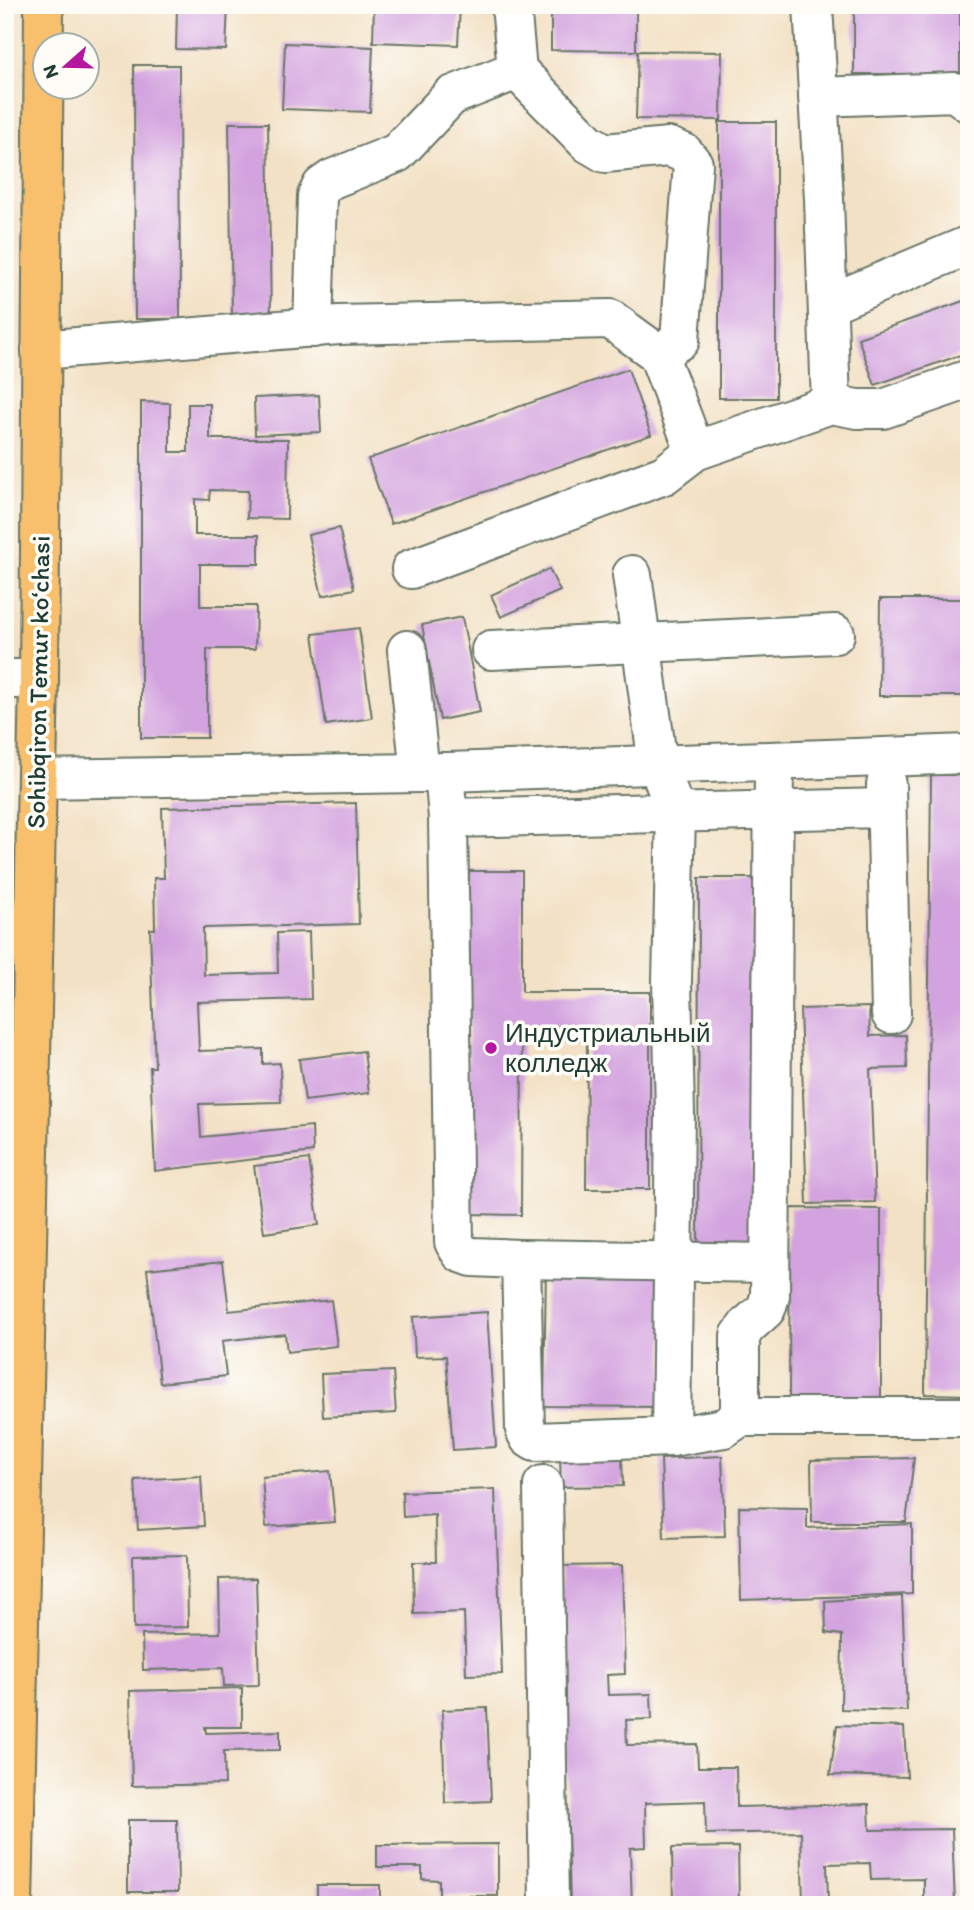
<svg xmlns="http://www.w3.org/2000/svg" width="974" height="1910" font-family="Itim,sans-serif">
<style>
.building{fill:#d3a3df}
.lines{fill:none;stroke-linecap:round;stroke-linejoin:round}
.minor-casing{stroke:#697667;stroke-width:42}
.major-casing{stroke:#697667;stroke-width:42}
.minor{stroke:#fff;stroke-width:38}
.major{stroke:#f8bf6c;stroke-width:38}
.poi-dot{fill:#b5179e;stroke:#fdfcf7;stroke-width:2.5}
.labels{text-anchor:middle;stroke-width:7;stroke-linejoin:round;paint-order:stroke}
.street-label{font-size:26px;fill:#1f3d34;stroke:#fdfcf7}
.poi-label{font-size:26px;fill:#1f3d34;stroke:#fdfcf7;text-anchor:start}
</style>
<rect width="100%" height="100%" fill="#fdfcf7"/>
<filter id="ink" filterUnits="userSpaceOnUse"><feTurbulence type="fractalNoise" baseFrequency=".0143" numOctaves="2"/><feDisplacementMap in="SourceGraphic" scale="14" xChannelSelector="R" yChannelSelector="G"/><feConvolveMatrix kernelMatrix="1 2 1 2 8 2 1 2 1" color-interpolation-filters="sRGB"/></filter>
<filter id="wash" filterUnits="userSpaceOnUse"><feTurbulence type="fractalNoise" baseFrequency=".00686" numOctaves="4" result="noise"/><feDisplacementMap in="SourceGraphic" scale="28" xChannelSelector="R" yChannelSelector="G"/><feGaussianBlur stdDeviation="1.57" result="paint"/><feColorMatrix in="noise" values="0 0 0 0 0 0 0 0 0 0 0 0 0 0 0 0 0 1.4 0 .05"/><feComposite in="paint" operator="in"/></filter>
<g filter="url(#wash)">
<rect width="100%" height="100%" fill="#f3e1c5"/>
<g id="blocks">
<g class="building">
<polygon points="177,5 228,5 226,50 176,49"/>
<polygon points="374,5 460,5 458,45 373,42"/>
<polygon points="551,5 636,5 636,51 551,50"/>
<rect x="854" y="5" width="106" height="69"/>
<polygon points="285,43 373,47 370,112 282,109"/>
<polygon points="638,51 722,52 721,120 636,119"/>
<polygon points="134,65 179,65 180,319 135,319"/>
<rect x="719" y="122" width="57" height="276"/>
<polygon points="229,123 268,123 271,316 232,317"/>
<polygon points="969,299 969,352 875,385 858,338"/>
<polygon points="628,369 651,435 391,524 368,459"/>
<polygon points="319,395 321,432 255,435 254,398"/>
<polygon points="141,402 170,403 170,452 188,452 188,404 210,404 210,439 288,439 287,519 247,518 248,491 210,490 209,500 195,499 195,535 259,535 259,564 200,564 200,606 256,606 255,649 207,649 207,738 141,738"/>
<polygon points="339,528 354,589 322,596 308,535"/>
<polygon points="549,569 560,591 501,617 491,595"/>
<polygon points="880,599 969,599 969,696 879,696"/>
<polygon points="462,617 480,712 440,720 422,625"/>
<polygon points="359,628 372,718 326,725 313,634"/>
<polygon points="931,775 969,775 969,1395 925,1394"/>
<polygon points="356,803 359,924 203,928 204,975 278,973 277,933 309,932 311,999 197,1002 199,1051 263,1049 263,1064 280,1063 281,1102 199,1104 201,1137 312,1126 313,1152 155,1171 150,1067 155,1067 150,929 155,929 154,878 164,878 162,808"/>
<polygon points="469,871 522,871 522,992 650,992 650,1189 586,1189 587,1040 522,1039 521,1215 468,1214"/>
<polygon points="699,878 753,878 752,1255 698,1255"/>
<polygon points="869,1007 870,1036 906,1035 907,1068 870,1069 875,1202 807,1204 800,1009"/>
<polygon points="364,1051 369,1093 305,1101 299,1059"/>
<polygon points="309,1159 319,1225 264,1233 254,1166"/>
<polygon points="790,1208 881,1209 881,1400 789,1399"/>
<polygon points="223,1261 229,1311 331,1300 337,1346 287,1352 285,1334 222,1341 226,1376 160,1383 147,1269"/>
<polygon points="546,1264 665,1266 663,1407 544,1406"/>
<polygon points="487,1312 496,1447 453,1450 446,1356 415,1357 413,1317"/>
<polygon points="393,1371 396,1413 323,1417 321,1374"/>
<polygon points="622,1456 623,1486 561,1487 560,1457"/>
<polygon points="722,1456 725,1536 664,1538 661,1459"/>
<polygon points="914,1458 906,1522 812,1522 811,1460"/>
<polygon points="330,1471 335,1522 266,1527 262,1477"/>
<polygon points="201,1476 204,1526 138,1530 135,1480"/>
<polygon points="495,1489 502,1674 466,1675 464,1612 414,1614 413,1562 436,1562 435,1515 403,1517 402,1492"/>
<polygon points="739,1507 807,1508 807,1528 912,1524 912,1594 741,1600"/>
<polygon points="187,1555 188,1627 134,1628 133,1556"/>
<polygon points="622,1565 625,1674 607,1675 608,1695 651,1694 652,1719 626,1720 627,1745 697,1744 698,1767 736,1767 737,1807 869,1804 870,1830 952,1829 955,1905 924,1905 924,1879 871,1880 870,1863 827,1864 828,1902 803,1903 801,1832 706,1834 705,1801 645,1803 646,1847 630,1848 632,1905 570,1905 561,1566"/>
<polygon points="256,1578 259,1685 224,1686 223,1668 143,1670 142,1635 220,1633 219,1579"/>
<polygon points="902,1596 907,1711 841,1709 842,1635 826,1633 825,1601"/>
<polygon points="242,1688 242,1727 205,1727 206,1733 280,1731 280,1750 224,1751 225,1784 132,1786 130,1691"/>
<polygon points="487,1708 491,1801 445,1803 442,1710"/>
<polygon points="837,1725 904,1727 907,1777 830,1775"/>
<polygon points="128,1820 177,1820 178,1892 128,1892"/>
<polygon points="498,1844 498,1896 439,1896 439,1880 422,1879 422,1867 377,1867 377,1845"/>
<polygon points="738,1847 739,1905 673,1905 672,1848"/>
<rect x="317" y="1885" width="63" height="20"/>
</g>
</g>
</g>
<g filter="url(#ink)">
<use href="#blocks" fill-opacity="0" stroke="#697667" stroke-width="2"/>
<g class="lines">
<g class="minor-casing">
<g id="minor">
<polyline points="511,5 517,70 588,143 605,153 669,147 684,153 693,164 680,340 658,354"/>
<polyline points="813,5 824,199 831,404"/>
<polyline points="818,97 955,92 969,103"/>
<polyline points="829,304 969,245"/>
<polyline points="313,328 317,196 322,186 332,179 397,153 451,96 517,70"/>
<polyline points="41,350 339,325 610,319 658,354 695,451"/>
<polyline points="411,569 664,475 695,451 831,404 857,409 883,409 969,379"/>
<polyline points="632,575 658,765 676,813 672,981 675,1114 671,1437"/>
<polyline points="407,650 420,773"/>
<polyline points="491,650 835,634"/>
<polyline points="5,679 39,679"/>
<polyline points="444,772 448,818 454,1242 461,1253 472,1257 521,1259 525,1430 529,1438 535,1442 671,1437 724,1428 740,1417 969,1417"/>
<polyline points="37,779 420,773 969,754"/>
<polyline points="886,784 891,1014"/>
<polyline points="448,818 886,808"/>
<polyline points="521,1259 770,1263"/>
<polyline points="740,1417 740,1336 747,1326 766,1309 770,1296 774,761"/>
<polyline points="543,1485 549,1905"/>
</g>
</g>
<g class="major-casing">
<polyline id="major" points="13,1905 39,679 44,5"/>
</g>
<use href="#minor" class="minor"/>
<use href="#major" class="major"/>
</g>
</g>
<circle class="poi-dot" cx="491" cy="1048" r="7"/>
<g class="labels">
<g class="street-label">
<text transform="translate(38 682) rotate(-89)" y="9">Sohibqiron Temur koʻchasi</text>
</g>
<g class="poi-label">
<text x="505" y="1042">Индустриальный<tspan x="505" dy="30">колледж</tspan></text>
</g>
</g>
<rect width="974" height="1910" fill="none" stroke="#fdfcf7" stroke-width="28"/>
<g transform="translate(66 66) rotate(250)"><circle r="33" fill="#fdfcf7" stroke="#a4b0a9" stroke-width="2"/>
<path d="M0-5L12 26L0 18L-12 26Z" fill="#b5179e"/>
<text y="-10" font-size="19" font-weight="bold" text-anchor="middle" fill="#1f3d34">N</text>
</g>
</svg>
